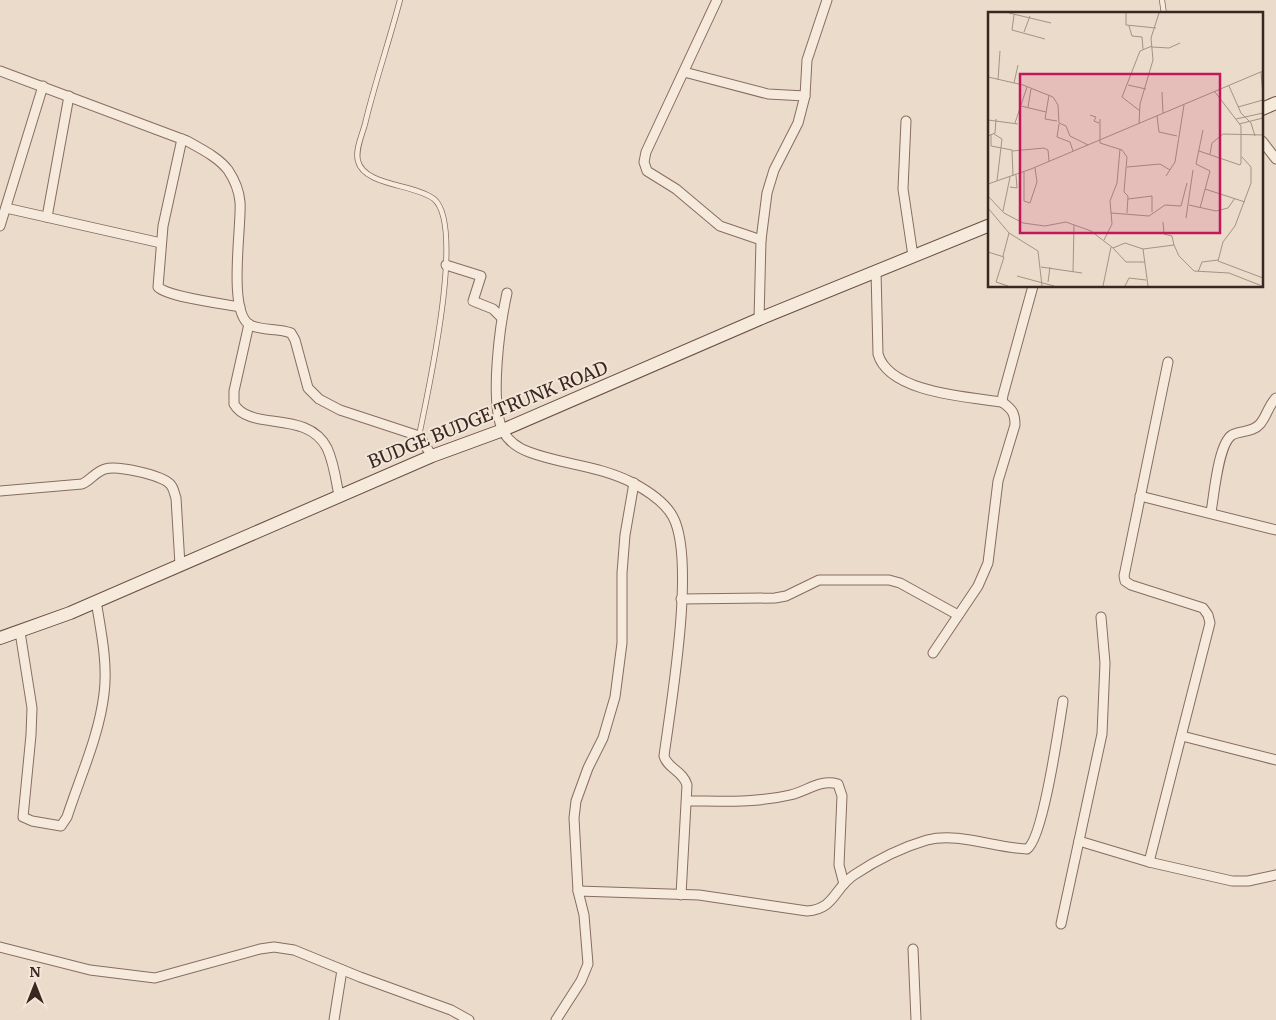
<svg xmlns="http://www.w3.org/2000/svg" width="1276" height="1020" font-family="Merriweather,serif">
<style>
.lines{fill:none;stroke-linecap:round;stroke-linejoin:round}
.lane-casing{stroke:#866d60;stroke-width:6}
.street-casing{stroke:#866d60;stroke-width:11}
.secondary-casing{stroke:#684e43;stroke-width:14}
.lane{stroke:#f6eadc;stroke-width:4.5}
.street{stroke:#f6eadc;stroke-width:9}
.secondary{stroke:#f6eadc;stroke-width:12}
.labels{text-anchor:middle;stroke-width:4;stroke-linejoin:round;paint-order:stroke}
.street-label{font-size:18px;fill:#382822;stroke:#f3e6d8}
.inset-road{fill:none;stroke:#a39387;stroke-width:1}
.view{fill:#c2185b;fill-opacity:0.15;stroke:#c2185b;stroke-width:2.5}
.inset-edge{fill:none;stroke:#382822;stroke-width:2.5}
</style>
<rect width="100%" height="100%" fill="#ebdbca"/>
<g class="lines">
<g class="lane-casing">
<g id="lane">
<path d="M 400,0 C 389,42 375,82 365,124 C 362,135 355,150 358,161 C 364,186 415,184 434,199 C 466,226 427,395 419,436"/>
<polyline points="1162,0 1164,14"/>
</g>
</g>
<g class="street-casing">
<g id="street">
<polyline points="717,0 646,152 644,162 647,171 676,189 720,226 761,240"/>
<path d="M 0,71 L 187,141 C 201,149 218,157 228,170 C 234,179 239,190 240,202 C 242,225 227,312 250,325 C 262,331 278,328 291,333 L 295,340 L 308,388 L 319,399 L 340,410 L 419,436 L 432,456"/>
<polyline points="684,72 768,94 805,96"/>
<polyline points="906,121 903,189 913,256"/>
<path d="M 182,139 L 163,226 L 158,287 C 168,297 224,304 240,307"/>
<polyline points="1262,141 1276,159"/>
<polyline points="6,208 161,243"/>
<polyline points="47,217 69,96"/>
<polyline points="0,226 43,86"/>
<polyline points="446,265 481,276 473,301 493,309 502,318"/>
<path d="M 876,271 L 878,354 C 889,393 969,397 1002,402"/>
<path d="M 507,293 C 500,324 489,402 503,431 C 509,442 518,448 529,452 C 563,465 598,465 633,483 C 648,491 665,502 673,517 C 696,560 671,703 664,756 C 668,769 683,771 687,785 L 681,895"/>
<polyline points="759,320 761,240 767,193 774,170 798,123 805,96 807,60 827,0"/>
<path d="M 249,324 L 234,391 L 234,404 C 250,432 307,409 327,448 C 334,463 336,480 339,496"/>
<path d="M 0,491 L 82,484 C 91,480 95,472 105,469 C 117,465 161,475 170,484 C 174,488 174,493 176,498 L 180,565"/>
<polyline points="1140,496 1276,530"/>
<path d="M 1211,512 C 1214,496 1218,444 1232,435 C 1241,430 1252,433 1260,424 C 1267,416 1268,406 1276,398"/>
<polyline points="681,599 775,598 786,596 819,580 889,580 900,583 958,615"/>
<path d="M 20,632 L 32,708 L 31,735 L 23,817 L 32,821 L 61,826 L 67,817 C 80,777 99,736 104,694 C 108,664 101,631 96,601"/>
<path d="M 933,653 L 978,586 L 988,563 L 998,481 L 1015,425 C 1015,413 1012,409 1002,402 L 1003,395 L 1033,286"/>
<polyline points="1182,736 1276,760"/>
<path d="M 687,801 C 721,801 757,803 790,795 C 808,791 819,779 838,784 L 842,796 L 839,865 L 844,884"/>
<polyline points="1079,841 1149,862 1232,881 1248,881 1276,875"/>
<polyline points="1149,862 1210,623 1208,615 1203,608 1131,585 1125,581 1124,576 1168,362"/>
<path d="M 578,891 L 699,895 L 807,911 C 835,909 834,888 854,875 C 875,861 903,847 927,840 C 959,832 994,848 1027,849 C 1043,839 1059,726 1063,701"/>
<polyline points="1061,924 1102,734 1105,663 1101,617"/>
<polyline points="0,947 90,970 155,978 260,949 274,947 294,950 360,977 451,1010 469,1020"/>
<polyline points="913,949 916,1020"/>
<polyline points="334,1020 342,970"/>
<polyline points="556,1020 581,981 588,964 584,915 578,891 574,818 576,801 588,768 603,738 615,697 622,643 622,573 625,535 634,483"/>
</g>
</g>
<g class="secondary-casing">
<g id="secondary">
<polyline points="1262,109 1276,103"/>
<polyline points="0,638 70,613 432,456 503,430 764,317 990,225"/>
</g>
</g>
<use href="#lane" class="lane"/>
<use href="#street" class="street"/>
<use href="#secondary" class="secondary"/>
</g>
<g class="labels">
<g class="street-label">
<text transform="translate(488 415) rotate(-22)" y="6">BUDGE BUDGE TRUNK ROAD</text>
</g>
</g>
<g transform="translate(988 12)">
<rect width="275" height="275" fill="#ebdbca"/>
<path class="inset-road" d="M 21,1 L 63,11M 138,1 L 138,13 L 168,16M 26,3 L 24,18 L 57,27M 141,14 L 144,24 L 154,25 L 155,37M 36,20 L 42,4M 164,35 L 181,36 L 192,31M 273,60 L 275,83M 0,65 L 35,73 L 65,85 L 70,93 L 71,111 L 78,114 L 82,124 L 100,133M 10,68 L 12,39M 26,71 L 30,53M 140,73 L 158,77M 241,74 L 253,101 L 263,111 L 267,124M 174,80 L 175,101M 61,83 L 57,107 L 69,109M 33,94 L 58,100M 40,95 L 43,77M 250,95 L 275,88M 152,99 L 134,85 L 152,39 L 164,34M 102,103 L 108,105 L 106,109 L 111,111M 169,104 L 171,120 L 189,124M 112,107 L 112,131 L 134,138 L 139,145 L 136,180 L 140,184 L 139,201M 248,107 L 275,101M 0,108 L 30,112M 27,111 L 39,75M 71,112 L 69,125 L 82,130 L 85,139M 151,112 L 152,92 L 165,48 L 163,26 L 171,1M 251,112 L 275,106M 6,122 L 14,127 L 9,169M 3,123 L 3,134 L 24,138 L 25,164M 0,124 L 7,121 L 8,107M 24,139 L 56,136 L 60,138 L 61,149M 211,139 L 252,153 L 253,151 L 253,114 L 227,80M 222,142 L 224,131 L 235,122 L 275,123M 254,145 L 263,155 L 263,171 L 247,214 L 235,230 L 230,249 L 275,266M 139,155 L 172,152 L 182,158M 36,160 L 36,189 L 42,191 L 49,170 L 47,156M 178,164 L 187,150 L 196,93M 0,172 L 43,157 L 275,59M 22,175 L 29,176 L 28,163M 217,177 L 257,190M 0,184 L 16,201 L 35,211 L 57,214 L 78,210 L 103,219 L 125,236 L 137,231 L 155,237 L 186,233 L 191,244 L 206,259 L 241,261 L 274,274M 140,187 L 164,184 L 164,200M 201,193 L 228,199 L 240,196 L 247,186M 0,196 L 21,221 L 50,239 L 54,274M 212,196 L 222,159 L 208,152 L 215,118M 15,199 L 22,165M 123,201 L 161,204 L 177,193 L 193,194 L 199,171M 198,206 L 205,158M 175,210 L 176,222 L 184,224 L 186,233M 116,228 L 124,212 L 122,189 L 129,171 L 132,137M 125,236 L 138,250 L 157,250M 155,237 L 160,274M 0,240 L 16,245 L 8,270 L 20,274M 15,244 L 21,221M 53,255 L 94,261M 85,260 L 86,213M 210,260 L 214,250 L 230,248M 29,264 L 66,274M 60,270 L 62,255M 115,274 L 123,235M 137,274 L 141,266 L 158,268"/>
<path class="view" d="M 32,62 L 232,62 L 232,221 L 32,221 Z"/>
<rect width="275" height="275" class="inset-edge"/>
</g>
<g transform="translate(35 985)" stroke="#f3e6d8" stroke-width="4" paint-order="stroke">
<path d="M0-4L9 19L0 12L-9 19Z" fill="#382822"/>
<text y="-8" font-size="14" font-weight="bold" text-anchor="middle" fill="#382822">N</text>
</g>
</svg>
